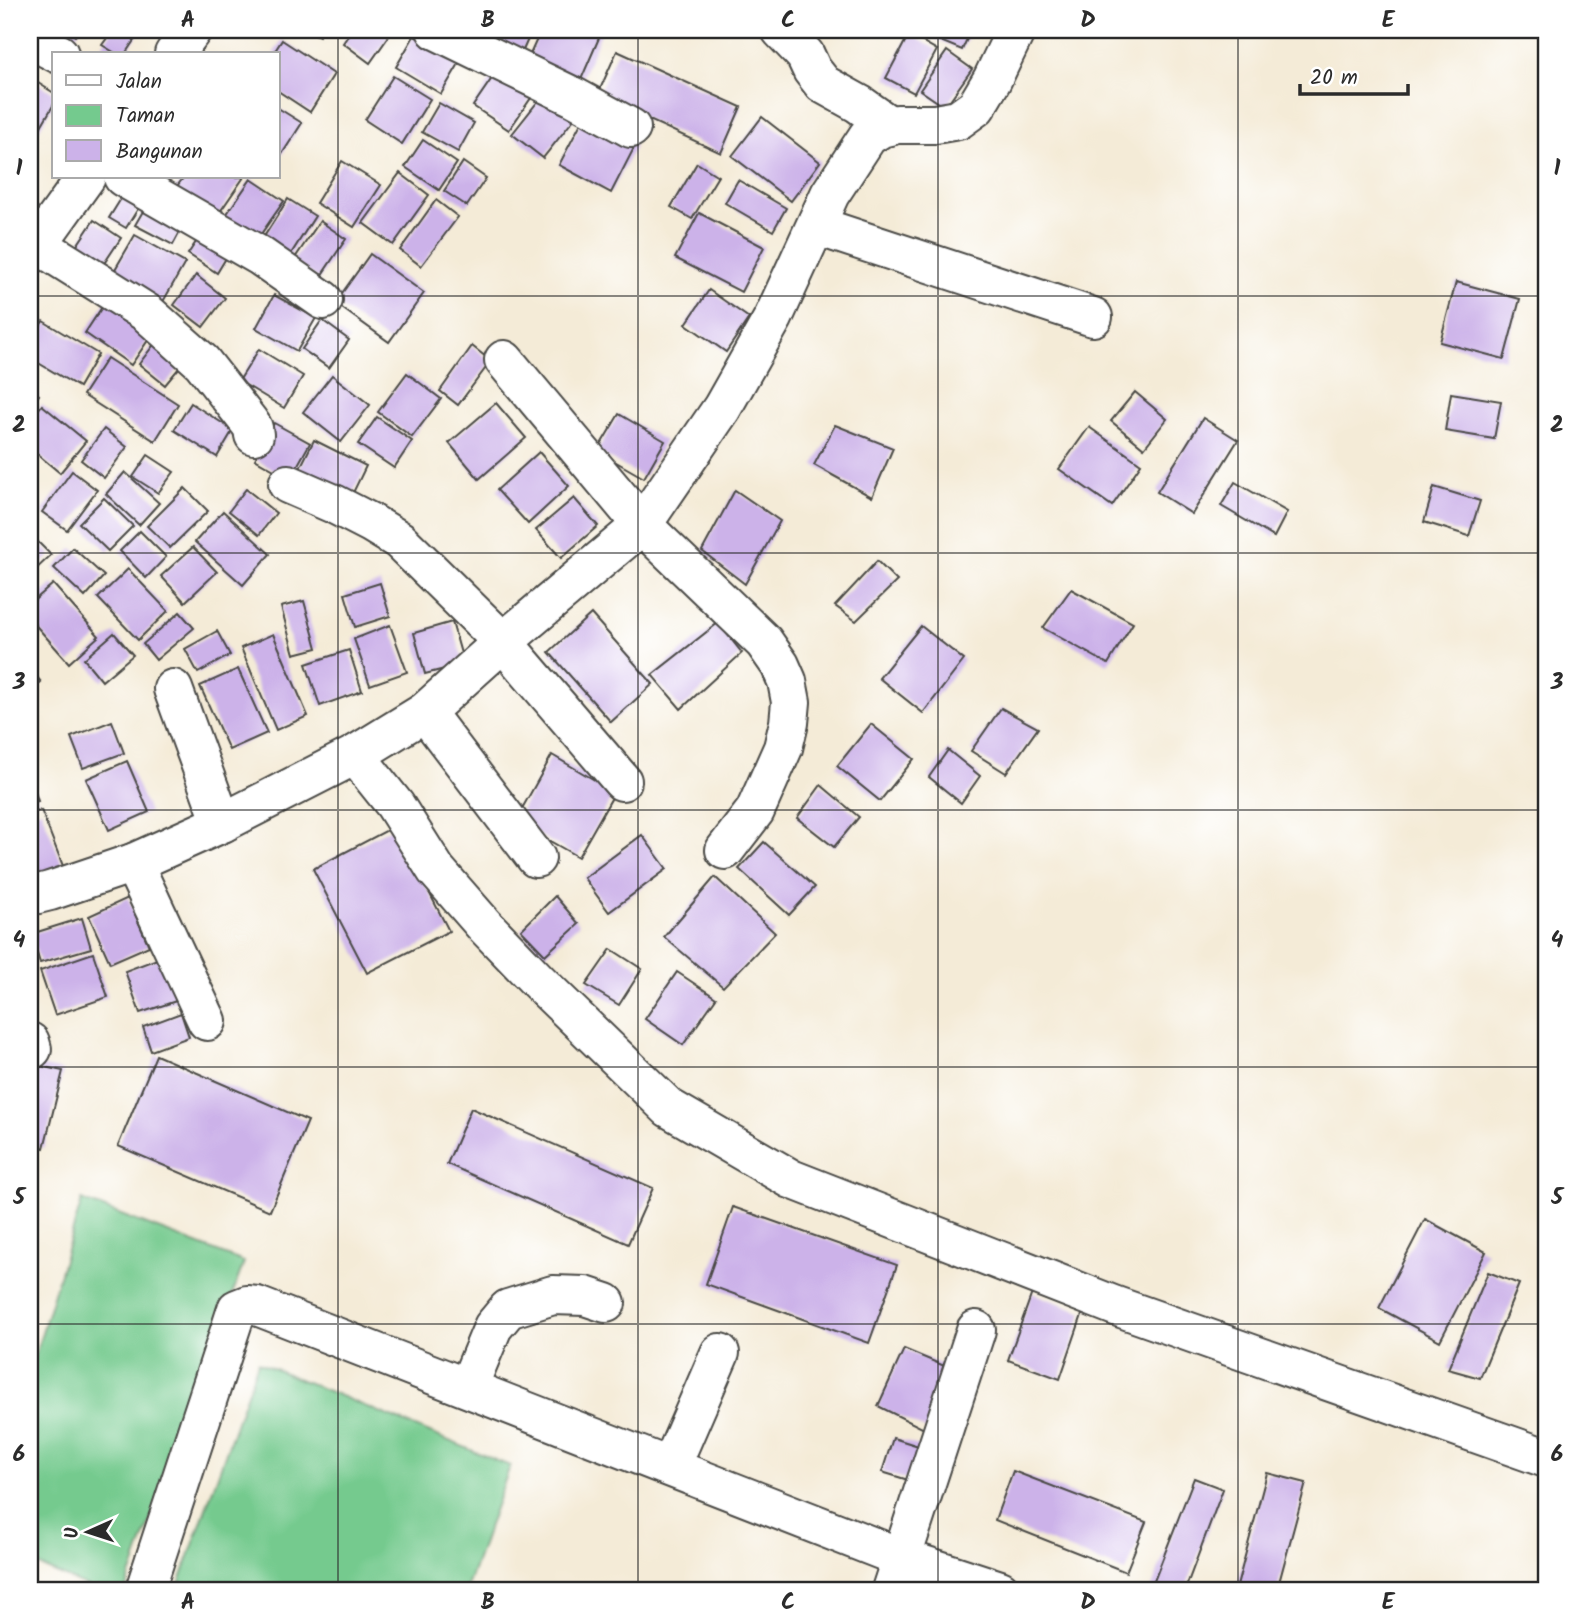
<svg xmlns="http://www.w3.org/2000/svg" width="1576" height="1620" font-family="Kalam,sans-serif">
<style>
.green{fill:#74ca8e;stroke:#507a5c;stroke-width:2}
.building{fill:#ccb2e9}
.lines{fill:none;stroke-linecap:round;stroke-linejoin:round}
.minor-casing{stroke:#494845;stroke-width:42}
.major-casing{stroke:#494845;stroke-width:42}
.minor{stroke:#fff;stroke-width:38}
.major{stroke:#fff;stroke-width:38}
.grid{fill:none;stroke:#2b2b2b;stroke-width:2;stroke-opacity:0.55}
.neatline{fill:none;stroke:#2b2b2b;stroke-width:2.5}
.grid-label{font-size:23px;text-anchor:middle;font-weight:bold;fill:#2b2b2b}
</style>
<rect width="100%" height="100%" fill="#fff"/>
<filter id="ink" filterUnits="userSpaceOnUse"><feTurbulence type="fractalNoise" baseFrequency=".0143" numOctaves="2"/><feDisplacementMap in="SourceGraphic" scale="14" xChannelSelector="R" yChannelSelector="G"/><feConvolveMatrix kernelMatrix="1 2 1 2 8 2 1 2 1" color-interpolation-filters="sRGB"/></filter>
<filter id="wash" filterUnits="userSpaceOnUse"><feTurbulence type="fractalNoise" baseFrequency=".00686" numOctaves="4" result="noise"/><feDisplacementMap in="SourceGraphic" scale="28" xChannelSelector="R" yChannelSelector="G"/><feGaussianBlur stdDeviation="1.57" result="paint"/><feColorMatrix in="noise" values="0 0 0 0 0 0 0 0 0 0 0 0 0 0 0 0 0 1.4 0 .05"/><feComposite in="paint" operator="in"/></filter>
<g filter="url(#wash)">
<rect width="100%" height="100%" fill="#f4ebd7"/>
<g class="green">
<polygon points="82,1200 244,1262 125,1590 95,1590 30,1562 30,1372"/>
<polygon points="258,1362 510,1466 466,1590 177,1590"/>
</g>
<g id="blocks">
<g class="building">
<polygon points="65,30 80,30 75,36"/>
<polygon points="113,30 141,30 125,54 117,54 102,45"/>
<polygon points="307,30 323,30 319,36"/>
<polygon points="352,30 380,30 389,36 370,63 343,43"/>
<polygon points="463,30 532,30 521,55"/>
<polygon points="541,30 599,30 602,31 580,82 528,59"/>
<polygon points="914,30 971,30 962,50"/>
<polygon points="909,34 937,50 914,93 886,78"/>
<polygon points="414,36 460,62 441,94 396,67"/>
<polygon points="282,40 334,74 310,112 278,91 278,54 273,54"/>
<polygon points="617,51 741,107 721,153 597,96"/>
<polygon points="947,51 972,69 945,107 920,90"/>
<polygon points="497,71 533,95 509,130 473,106"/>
<polygon points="393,76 430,99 402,144 365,120"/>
<polygon points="30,78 54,93 54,104 30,145"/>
<polygon points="543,95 574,119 543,158 512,134"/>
<polygon points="439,103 474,123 458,152 422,132"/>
<polygon points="278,108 302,123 282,154 278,151"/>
<polygon points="762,117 820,162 791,201 732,156"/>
<polygon points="583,119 635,146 611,193 559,165"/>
<polygon points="423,140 457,163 439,190 405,167"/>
<polygon points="342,161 381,185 354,227 316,203"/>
<polygon points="463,162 486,178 467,206 444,191"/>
<polygon points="697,163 718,176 692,219 671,207"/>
<polygon points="400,173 429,195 393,245 363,223"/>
<polygon points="184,177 244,177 215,219 174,190"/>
<polygon points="251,179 284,201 256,241 224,218"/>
<polygon points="738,180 786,208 773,231 725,203"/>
<polygon points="127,189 144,199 126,228 109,218"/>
<polygon points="150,199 187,219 173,245 135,225"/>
<polygon points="288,199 315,216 287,260 260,243"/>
<polygon points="436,200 458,217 421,266 400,250"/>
<polygon points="699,213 764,247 741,292 675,258"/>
<polygon points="94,220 121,238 101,268 74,250"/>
<polygon points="320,221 346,239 319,279 293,261"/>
<polygon points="204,230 232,248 217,273 188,254"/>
<polygon points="135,235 185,263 160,307 110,278"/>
<polygon points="370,254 424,293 389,342 335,303"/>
<polygon points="196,275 225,298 203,327 174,305"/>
<polygon points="1456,282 1520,299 1504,359 1440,342"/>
<polygon points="709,290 749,318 726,352 686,324"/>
<polygon points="274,295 316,318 297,351 256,328"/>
<polygon points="108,298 155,330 131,365 85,333"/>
<polygon points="322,320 349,340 329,368 302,349"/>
<polygon points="43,321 98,354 79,387 30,358 30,342"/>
<polygon points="162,334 189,356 165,385 139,364"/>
<polygon points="472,346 491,361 458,405 440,391"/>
<polygon points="259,349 303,376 284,408 239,381"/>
<polygon points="107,358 178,404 155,441 83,395"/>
<polygon points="407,373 441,399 412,437 378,412"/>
<polygon points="332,375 370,405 341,442 303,412"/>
<polygon points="30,388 39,395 30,406"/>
<polygon points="1135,392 1167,419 1144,448 1111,421"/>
<polygon points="1451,393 1501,401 1494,439 1445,431"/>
<polygon points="191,403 233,430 217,457 174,430"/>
<polygon points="496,403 526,438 479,479 449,443"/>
<polygon points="42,405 86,441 60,473 30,448 30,420"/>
<polygon points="619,414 665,441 644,478 597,451"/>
<polygon points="377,417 412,441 394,468 358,444"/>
<polygon points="1203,418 1238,440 1192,514 1157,492"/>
<polygon points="274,423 310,443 290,479 255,459"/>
<polygon points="835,425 893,448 872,497 814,465"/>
<polygon points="1089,427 1141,464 1112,506 1059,469"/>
<polygon points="104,429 127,447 104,478 81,460"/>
<polygon points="314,440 366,466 350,499 298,472"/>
<polygon points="539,452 569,486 528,524 497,490"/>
<polygon points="148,455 174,472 158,493 133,477"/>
<polygon points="72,471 97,490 67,530 42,512"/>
<polygon points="125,472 159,503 139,525 106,494"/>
<polygon points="1235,482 1287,512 1274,537 1221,506"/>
<polygon points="1434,487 1480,501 1469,536 1424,522"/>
<polygon points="185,488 208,511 170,548 147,526"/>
<polygon points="246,489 276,513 259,535 229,511"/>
<polygon points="735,490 780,521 745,584 702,551"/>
<polygon points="104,498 133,526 108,551 79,523"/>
<polygon points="574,498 598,526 561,558 536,530"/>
<polygon points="223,511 270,554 243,585 195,542"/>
<polygon points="140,531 166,557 146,578 120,551"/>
<polygon points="31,535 51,555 30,575 30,537"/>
<polygon points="193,547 217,572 185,602 161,576"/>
<polygon points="73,548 104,576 85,597 54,568"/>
<polygon points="877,561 897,581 856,621 835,606"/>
<polygon points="128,569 168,611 138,640 98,598"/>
<polygon points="380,583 390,616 355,627 345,594"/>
<polygon points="53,584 99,636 69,663 30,619 30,604"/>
<polygon points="1071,589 1133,623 1108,664 1043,628"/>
<polygon points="304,601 317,648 294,654 281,607"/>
<polygon points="180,612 194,628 156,660 143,644"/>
<polygon points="591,614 653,684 611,722 549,652"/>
<polygon points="452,622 464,664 425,674 414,633"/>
<polygon points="718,623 742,653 681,709 652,675"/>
<polygon points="390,625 407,672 370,685 354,639"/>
<polygon points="921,626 964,660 923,713 879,678"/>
<polygon points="217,631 230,655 198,673 185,649"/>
<polygon points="114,633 133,655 102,681 84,659"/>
<polygon points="273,634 308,716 276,730 241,648"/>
<polygon points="349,650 362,691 320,706 306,664"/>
<polygon points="30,669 41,682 30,692"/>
<polygon points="238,669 267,733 229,750 200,686"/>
<polygon points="1001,708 1038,728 1006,773 971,751"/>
<polygon points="112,721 124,753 83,768 71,737"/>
<polygon points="871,724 914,759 880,801 837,766"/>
<polygon points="948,750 980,776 961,803 929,777"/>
<polygon points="552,755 615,792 578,857 515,821"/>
<polygon points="127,761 149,812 109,830 86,779"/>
<polygon points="30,777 38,801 30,803"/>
<polygon points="821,785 859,817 834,847 797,818"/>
<polygon points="41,810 63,866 30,879 30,814"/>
<polygon points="395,826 449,931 367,973 313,869"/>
<polygon points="642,835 667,869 609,912 584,878"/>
<polygon points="764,842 815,887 789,915 739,869"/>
<polygon points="715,877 775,933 723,987 664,937"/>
<polygon points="555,896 579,924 545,955 521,930"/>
<polygon points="128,898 149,946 110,963 89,916"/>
<polygon points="82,918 91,948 40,963 31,934"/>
<polygon points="611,949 642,969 619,1005 586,985"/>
<polygon points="93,953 108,997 55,1015 40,971"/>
<polygon points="165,956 179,1000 140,1013 125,971"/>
<polygon points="677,972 716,998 683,1045 645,1019"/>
<polygon points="181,1013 189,1037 151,1051 143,1027"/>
<polygon points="156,1055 308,1121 270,1211 118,1146"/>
<polygon points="30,1064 63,1071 44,1148 30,1145"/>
<polygon points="471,1108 653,1188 628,1244 447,1164"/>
<polygon points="733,1207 897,1265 869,1343 706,1284"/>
<polygon points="1425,1219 1486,1252 1440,1341 1379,1308"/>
<polygon points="1488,1272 1519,1284 1480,1378 1448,1369"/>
<polygon points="1032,1293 1083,1312 1060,1379 1008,1360"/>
<polygon points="904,1349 954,1370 928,1431 878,1406"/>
<polygon points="893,1438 928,1449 918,1483 882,1472"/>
<polygon points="1013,1471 1146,1522 1126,1572 995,1520"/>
<polygon points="1267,1473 1306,1483 1277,1590 1236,1590"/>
<polygon points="1194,1478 1223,1489 1185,1590 1154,1590 1151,1589"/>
</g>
</g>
</g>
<g filter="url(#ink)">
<use href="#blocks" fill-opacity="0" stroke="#494845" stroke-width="2"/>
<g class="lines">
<g class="minor-casing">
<g id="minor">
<polyline points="436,30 574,97 631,128"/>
<polyline points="781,30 805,55 812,70 823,84 859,104 890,126"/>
<polyline points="30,39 59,54"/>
<polyline points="123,177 260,256 323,300"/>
<polyline points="817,226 1093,317"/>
<polyline points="37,244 147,313 202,362 249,422 253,428 254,435"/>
<polyline points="504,360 642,525 764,642 780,665 787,681 791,702 789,723 783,748 755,811 725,850"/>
<polyline points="288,484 334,504 371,523 399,540 503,642 622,781"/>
<polyline points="173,689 222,823"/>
<polyline points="425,712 536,858"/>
<polyline points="355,755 395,805 436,870 484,925 539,982 669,1108 791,1179 1113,1305 1546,1458"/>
<polyline points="133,863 207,1021"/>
<polyline points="30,896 50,891 133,863 222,823 355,755 425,712 503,642 642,525 722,408 773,318 830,194 868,136 881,128 897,124 935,124 958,120 976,107 992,80 1016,30"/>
<polyline points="30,1042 32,1049"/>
<polyline points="468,1387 493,1327 508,1309 553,1295 585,1296 606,1303"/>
<polyline points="671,1466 720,1353"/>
<polyline points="145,1590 237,1309 247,1305 257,1306 902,1558 1000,1590"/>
<polyline points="891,1590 976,1330"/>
</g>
</g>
<g class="major-casing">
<g id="major">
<polyline points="174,54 192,30"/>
<polyline points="30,255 86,177"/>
</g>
</g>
<use href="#minor" class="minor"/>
<use href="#major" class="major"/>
</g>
</g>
<path class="grid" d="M 338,30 L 338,1590M 638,30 L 638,1590M 938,30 L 938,1590M 1238,30 L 1238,1590M 30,296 L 1546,296M 30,553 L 1546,553M 30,810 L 1546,810M 30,1067 L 1546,1067M 30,1324 L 1546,1324"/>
<rect width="1576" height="1620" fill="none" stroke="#fff" stroke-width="77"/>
<rect x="52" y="52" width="228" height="126" fill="#ffffff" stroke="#aaaaaa" stroke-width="2"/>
<rect x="66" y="75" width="35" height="10" fill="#ffffff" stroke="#aaaaaa" stroke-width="2"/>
<text x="116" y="88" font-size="21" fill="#2b2b2b">Jalan</text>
<rect x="66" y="105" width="35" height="21" fill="#74ca8e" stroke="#aaaaaa" stroke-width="2"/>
<text x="116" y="122" font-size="21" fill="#2b2b2b">Taman</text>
<rect x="66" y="140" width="35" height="21" fill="#ccb2e9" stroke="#aaaaaa" stroke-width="2"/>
<text x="116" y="158" font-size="21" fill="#2b2b2b">Bangunan</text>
<g transform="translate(88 1532) rotate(267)" stroke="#ffffff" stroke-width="5" paint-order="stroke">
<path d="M0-5L12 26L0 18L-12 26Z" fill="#2b2b2b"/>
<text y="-10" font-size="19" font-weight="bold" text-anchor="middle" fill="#2b2b2b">U</text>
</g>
<path d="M1300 84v10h108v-10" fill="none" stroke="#2b2b2b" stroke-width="3.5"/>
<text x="1310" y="84" font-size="21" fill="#2b2b2b" stroke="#ffffff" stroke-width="5" paint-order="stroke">20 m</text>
<rect x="38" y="38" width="1500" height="1544" class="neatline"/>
<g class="grid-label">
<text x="188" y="27">A</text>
<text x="488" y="27">B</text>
<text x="788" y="27">C</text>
<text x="1088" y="27">D</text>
<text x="1388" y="27">E</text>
<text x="19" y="175">1</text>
<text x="1557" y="175">1</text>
<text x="19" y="432">2</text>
<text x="1557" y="432">2</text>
<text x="19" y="689">3</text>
<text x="1557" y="689">3</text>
<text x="19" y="947">4</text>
<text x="1557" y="947">4</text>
<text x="19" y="1204">5</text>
<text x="1557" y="1204">5</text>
<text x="19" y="1461">6</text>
<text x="1557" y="1461">6</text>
<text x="188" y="1609">A</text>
<text x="488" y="1609">B</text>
<text x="788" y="1609">C</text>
<text x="1088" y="1609">D</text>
<text x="1388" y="1609">E</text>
</g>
</svg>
